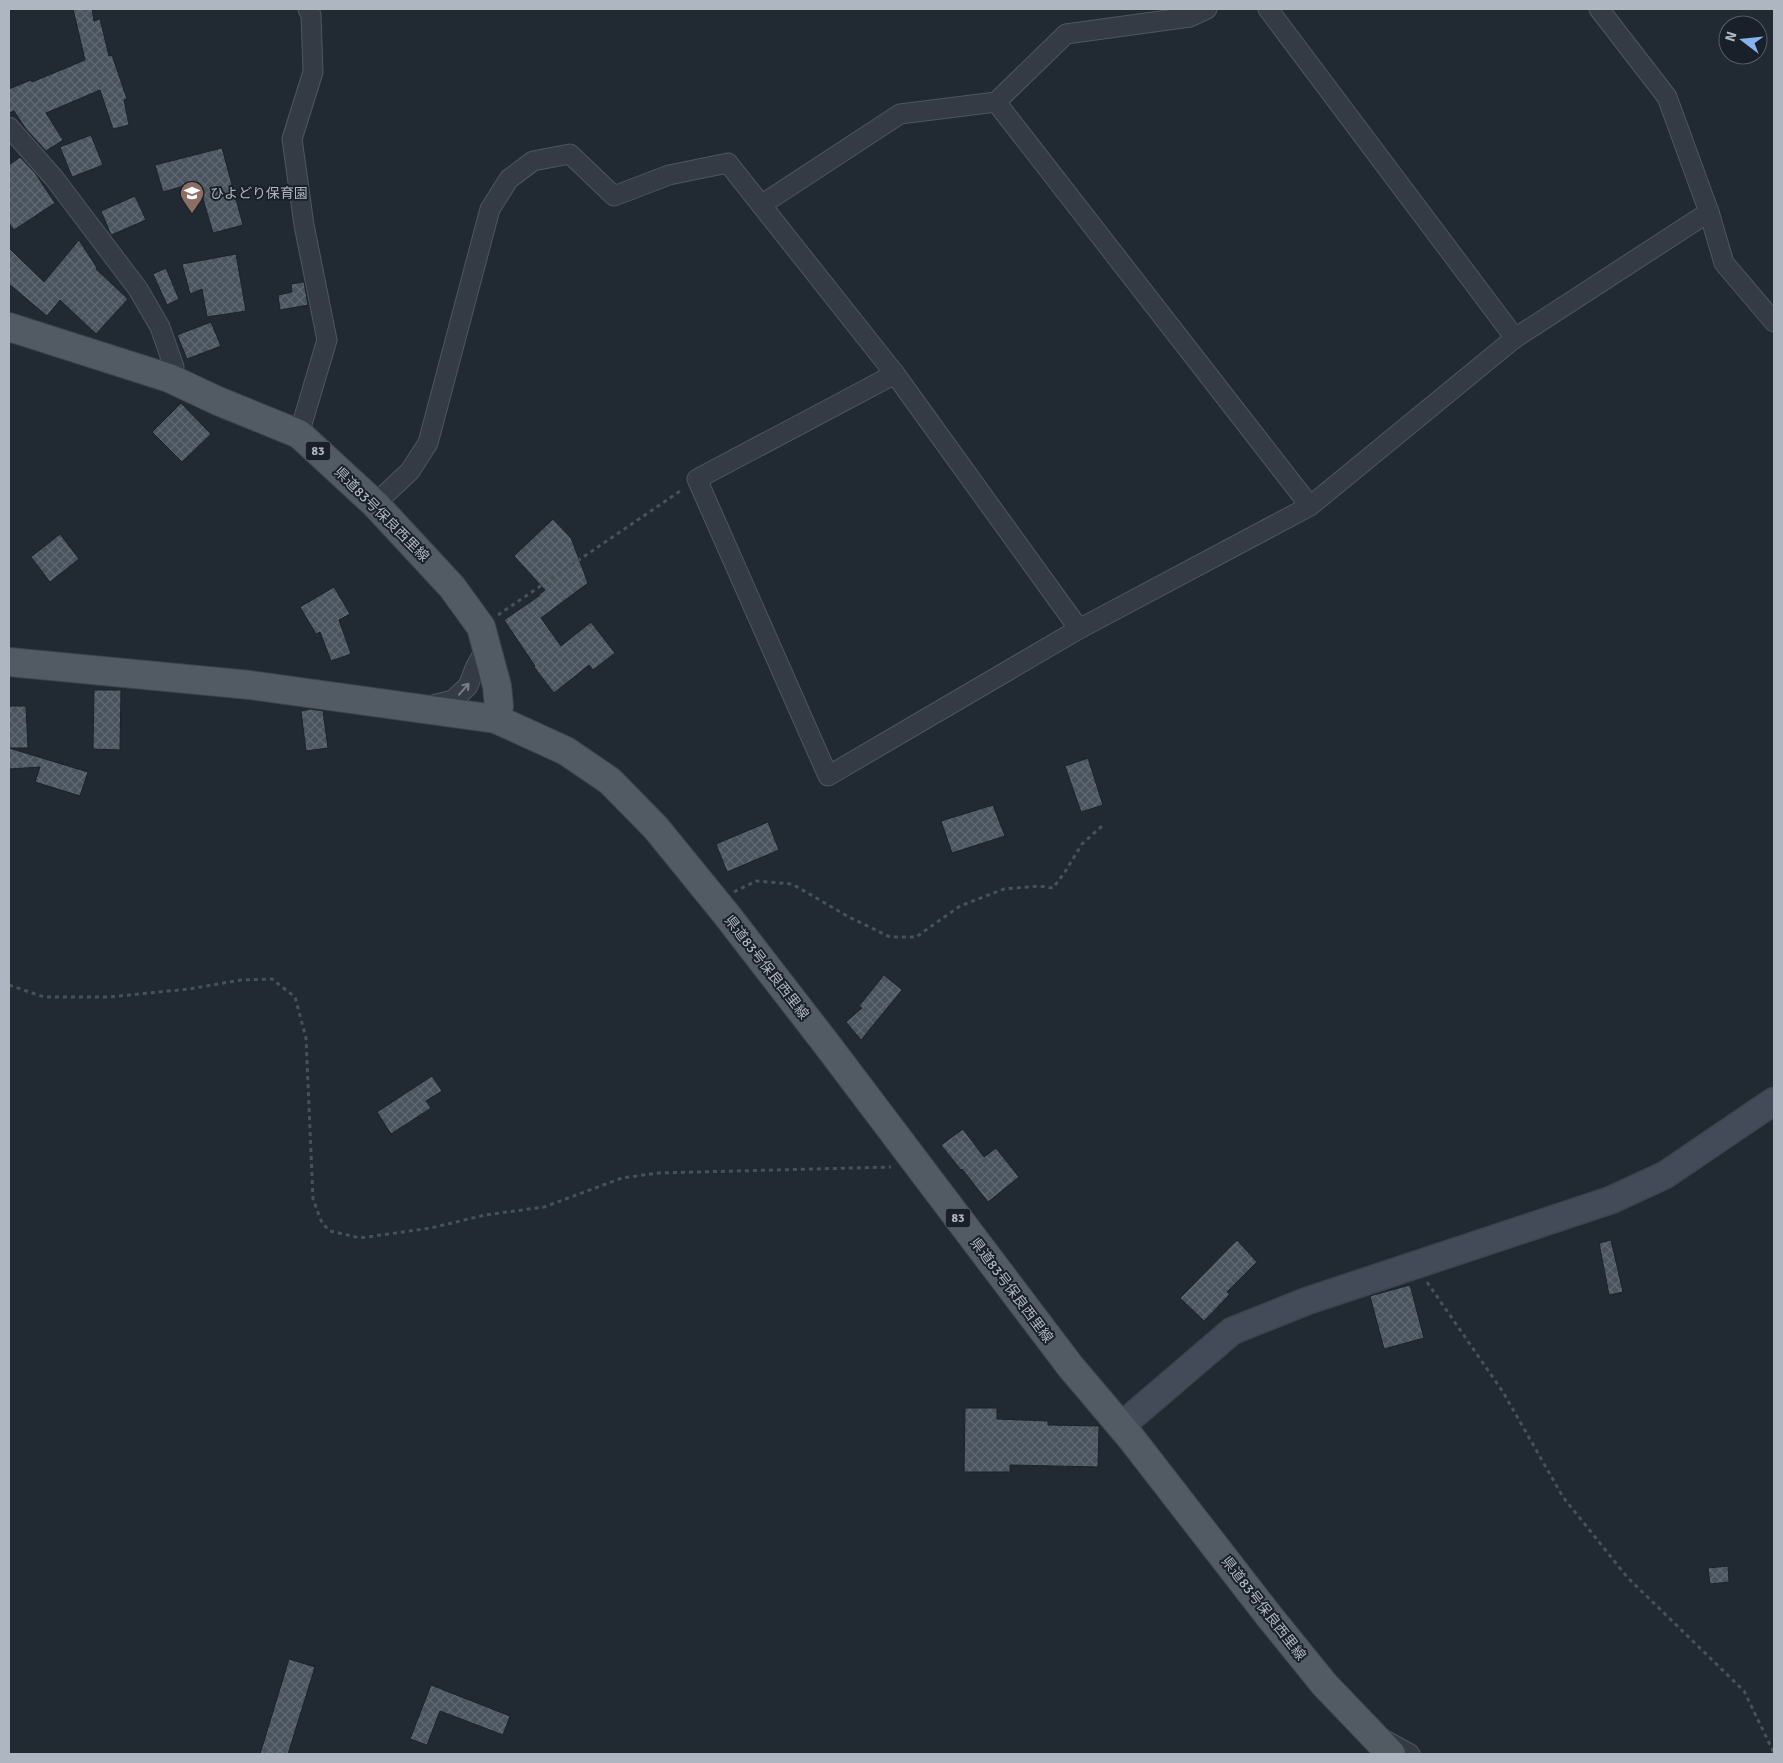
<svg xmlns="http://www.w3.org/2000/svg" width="1783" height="1763" font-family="Signika,'Noto Sans JP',sans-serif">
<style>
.building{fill:url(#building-cross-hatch);stroke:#1b222b}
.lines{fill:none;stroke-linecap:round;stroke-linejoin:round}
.street-casing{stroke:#4e565f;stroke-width:21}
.secondary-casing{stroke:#3d444e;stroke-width:29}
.primary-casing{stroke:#3d444e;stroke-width:30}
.path{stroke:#445456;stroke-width:3;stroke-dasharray:4 4;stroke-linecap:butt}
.street{stroke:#343b44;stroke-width:19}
.secondary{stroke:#424b57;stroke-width:26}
.primary{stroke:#525a64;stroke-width:28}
.oneway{stroke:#777f89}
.labels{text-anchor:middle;stroke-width:4;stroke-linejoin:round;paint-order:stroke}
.shield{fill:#1a2029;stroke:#828993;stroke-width:1}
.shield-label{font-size:12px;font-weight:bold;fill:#aeb6c1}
.poi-label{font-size:14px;fill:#aeb6c1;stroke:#1a2029;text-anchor:start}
.street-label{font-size:14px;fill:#aeb6c1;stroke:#1a2029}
</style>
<defs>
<pattern id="building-cross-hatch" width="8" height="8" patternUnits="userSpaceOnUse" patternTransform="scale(1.25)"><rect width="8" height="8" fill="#49545f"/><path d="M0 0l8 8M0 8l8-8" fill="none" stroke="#616a74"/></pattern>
</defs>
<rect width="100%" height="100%" fill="#212933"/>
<g class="building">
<polygon points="73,9 92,9 94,21 100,19 109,56 112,55 127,99 124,100 129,125 113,129 100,90 46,113 63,140 46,151 26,129 14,111 9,113 9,89 31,80 32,82 85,60"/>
<polygon points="91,135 103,165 72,177 60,147"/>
<polygon points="222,148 243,225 213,233 198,182 163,192 155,165"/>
<polygon points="20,157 35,173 55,203 14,230 9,223 9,165"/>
<polygon points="135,196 146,220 111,235 101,211"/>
<polygon points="79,240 97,268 96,269 128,299 96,334 60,300 47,316 9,284 9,248 44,282"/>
<polygon points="236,254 246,311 207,317 202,289 190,294 182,264"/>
<polygon points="166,268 179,299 167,305 153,274"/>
<polygon points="304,282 308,305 280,310 278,295 292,292 291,284"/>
<polygon points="211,322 221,346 187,359 177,335"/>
<polygon points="181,403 211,434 182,462 152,432"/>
<polygon points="553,519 571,538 588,583 541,618 561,646 591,622 615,653 593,670 589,665 554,693 534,667 535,666 504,620 539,596 539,595 545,590 514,556"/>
<polygon points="60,534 79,559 50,582 31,557"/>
<polygon points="334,587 350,614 339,620 351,654 331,661 320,632 316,634 300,607"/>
<polygon points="94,690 121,690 120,750 93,749"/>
<polygon points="9,706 26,706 28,748 9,748"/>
<polygon points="311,709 323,711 328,748 306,751 301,711"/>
<polygon points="9,748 88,772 80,796 35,782 40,767 9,769"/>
<polygon points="1088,758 1103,805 1081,812 1065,766"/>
<polygon points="993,805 1005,836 952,853 941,821"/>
<polygon points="768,822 779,850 727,872 716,844"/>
<polygon points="884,975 902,990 861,1040 846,1022 862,1008 859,1006"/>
<polygon points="432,1076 442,1091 426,1101 431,1108 391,1134 377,1112"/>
<polygon points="963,1129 984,1157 996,1148 1019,1177 988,1202 962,1169 961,1170 941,1145"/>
<polygon points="1237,1240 1257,1262 1227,1292 1230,1294 1204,1321 1180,1298"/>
<polygon points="1611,1240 1623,1292 1609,1295 1599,1243"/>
<polygon points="1410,1285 1424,1338 1384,1349 1370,1296"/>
<polygon points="965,1408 997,1408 997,1419 1048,1421 1048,1425 1099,1426 1098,1467 1010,1465 1010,1472 964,1472"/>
<polygon points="1728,1566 1729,1582 1710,1584 1708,1568"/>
<polygon points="289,1659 315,1667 288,1754 260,1754"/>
<polygon points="431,1685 510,1716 503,1735 440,1711 427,1745 410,1739"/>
</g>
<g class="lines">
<g class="street-casing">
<g id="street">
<polyline points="1268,9 1515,338"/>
<polyline points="1599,9 1667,97 1709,212 1724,263 1774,322"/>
<polyline points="996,102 1310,506"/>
<polyline points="9,127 54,178 138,289 160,327 174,367 169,378"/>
<polyline points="761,205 900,114 996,102 1066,34 1190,17 1207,9"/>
<polyline points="895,374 697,479 828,776 1079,629 1310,506 1515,338 1709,212"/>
<polyline points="299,434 327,340 304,225 292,139 313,72 311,15 308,9"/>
<polyline points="375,504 410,471 428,443 490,209 509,179 533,161 570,154 614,196 669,175 728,163 895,374 1079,629"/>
<polyline points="429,706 453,700 468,686 475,668 486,648"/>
<polyline points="1383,1739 1410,1754"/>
</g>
</g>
<g class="secondary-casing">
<polyline id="secondary" points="1121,1426 1232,1331 1307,1301 1611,1200 1665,1175 1774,1101"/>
</g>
<g class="primary-casing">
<g id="primary">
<polyline points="9,327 169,378 218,401 299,434 375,504 452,587 481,627 497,686 499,706 496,719"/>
<polyline points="9,662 250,685 496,719 566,751 610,781 656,828 726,914 825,1042 1070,1366 1131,1438 1269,1616 1324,1684 1391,1754"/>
</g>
</g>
<g class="path">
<polyline points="498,615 683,489"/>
<polyline points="734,892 756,881 792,884 849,917 890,937 916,937 960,906 1004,889 1039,886 1053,888 1065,872 1082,844 1102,826"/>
<polyline points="9,985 44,997 109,997 189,989 241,980 272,979 295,997 306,1038 313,1199 322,1223 330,1231 360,1238 431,1228 485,1215 544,1207 622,1178 658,1173 891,1167"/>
<polyline points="1427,1282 1503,1392 1563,1497 1627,1577 1744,1691 1774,1753"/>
</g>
<use href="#street" class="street"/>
<use href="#secondary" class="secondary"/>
<use href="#primary" class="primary"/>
</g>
<defs><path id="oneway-shaft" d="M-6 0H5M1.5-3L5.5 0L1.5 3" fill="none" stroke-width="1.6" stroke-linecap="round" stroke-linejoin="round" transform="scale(1.25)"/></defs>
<use class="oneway" href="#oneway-shaft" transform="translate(464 689) rotate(-49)"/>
<defs>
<g id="school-pin" transform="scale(1.25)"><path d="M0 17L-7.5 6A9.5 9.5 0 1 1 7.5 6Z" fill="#8d6e63" stroke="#1a2029"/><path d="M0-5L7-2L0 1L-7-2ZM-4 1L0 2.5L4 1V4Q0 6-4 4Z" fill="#fff"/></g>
</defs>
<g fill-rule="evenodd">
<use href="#school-pin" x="192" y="193"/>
</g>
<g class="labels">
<g class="shield">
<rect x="305.5" y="441.5" width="25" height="19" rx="4"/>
<rect x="945.5" y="1208.5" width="25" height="19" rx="4"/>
</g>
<g class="shield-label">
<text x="318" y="455">83</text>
<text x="958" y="1222">83</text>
</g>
<g class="poi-label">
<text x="210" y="198">ひよどり保育園</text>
</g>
<g class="street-label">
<text transform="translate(382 514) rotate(45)" y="5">県道83号保良西里線</text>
<text transform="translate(767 967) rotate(52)" y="5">県道83号保良西里線</text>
<text transform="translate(1012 1290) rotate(53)" y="5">県道83号保良西里線</text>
<text transform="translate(1264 1608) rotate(52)" y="5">県道83号保良西里線</text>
</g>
</g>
<rect width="1783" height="1763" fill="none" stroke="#aeb6c1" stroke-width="20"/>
<g transform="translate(1743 40) rotate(286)"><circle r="24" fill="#1a2029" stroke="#555c66"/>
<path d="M0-4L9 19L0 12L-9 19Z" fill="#87b2ed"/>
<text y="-8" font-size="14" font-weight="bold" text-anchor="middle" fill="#aeb6c1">N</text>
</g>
</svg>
